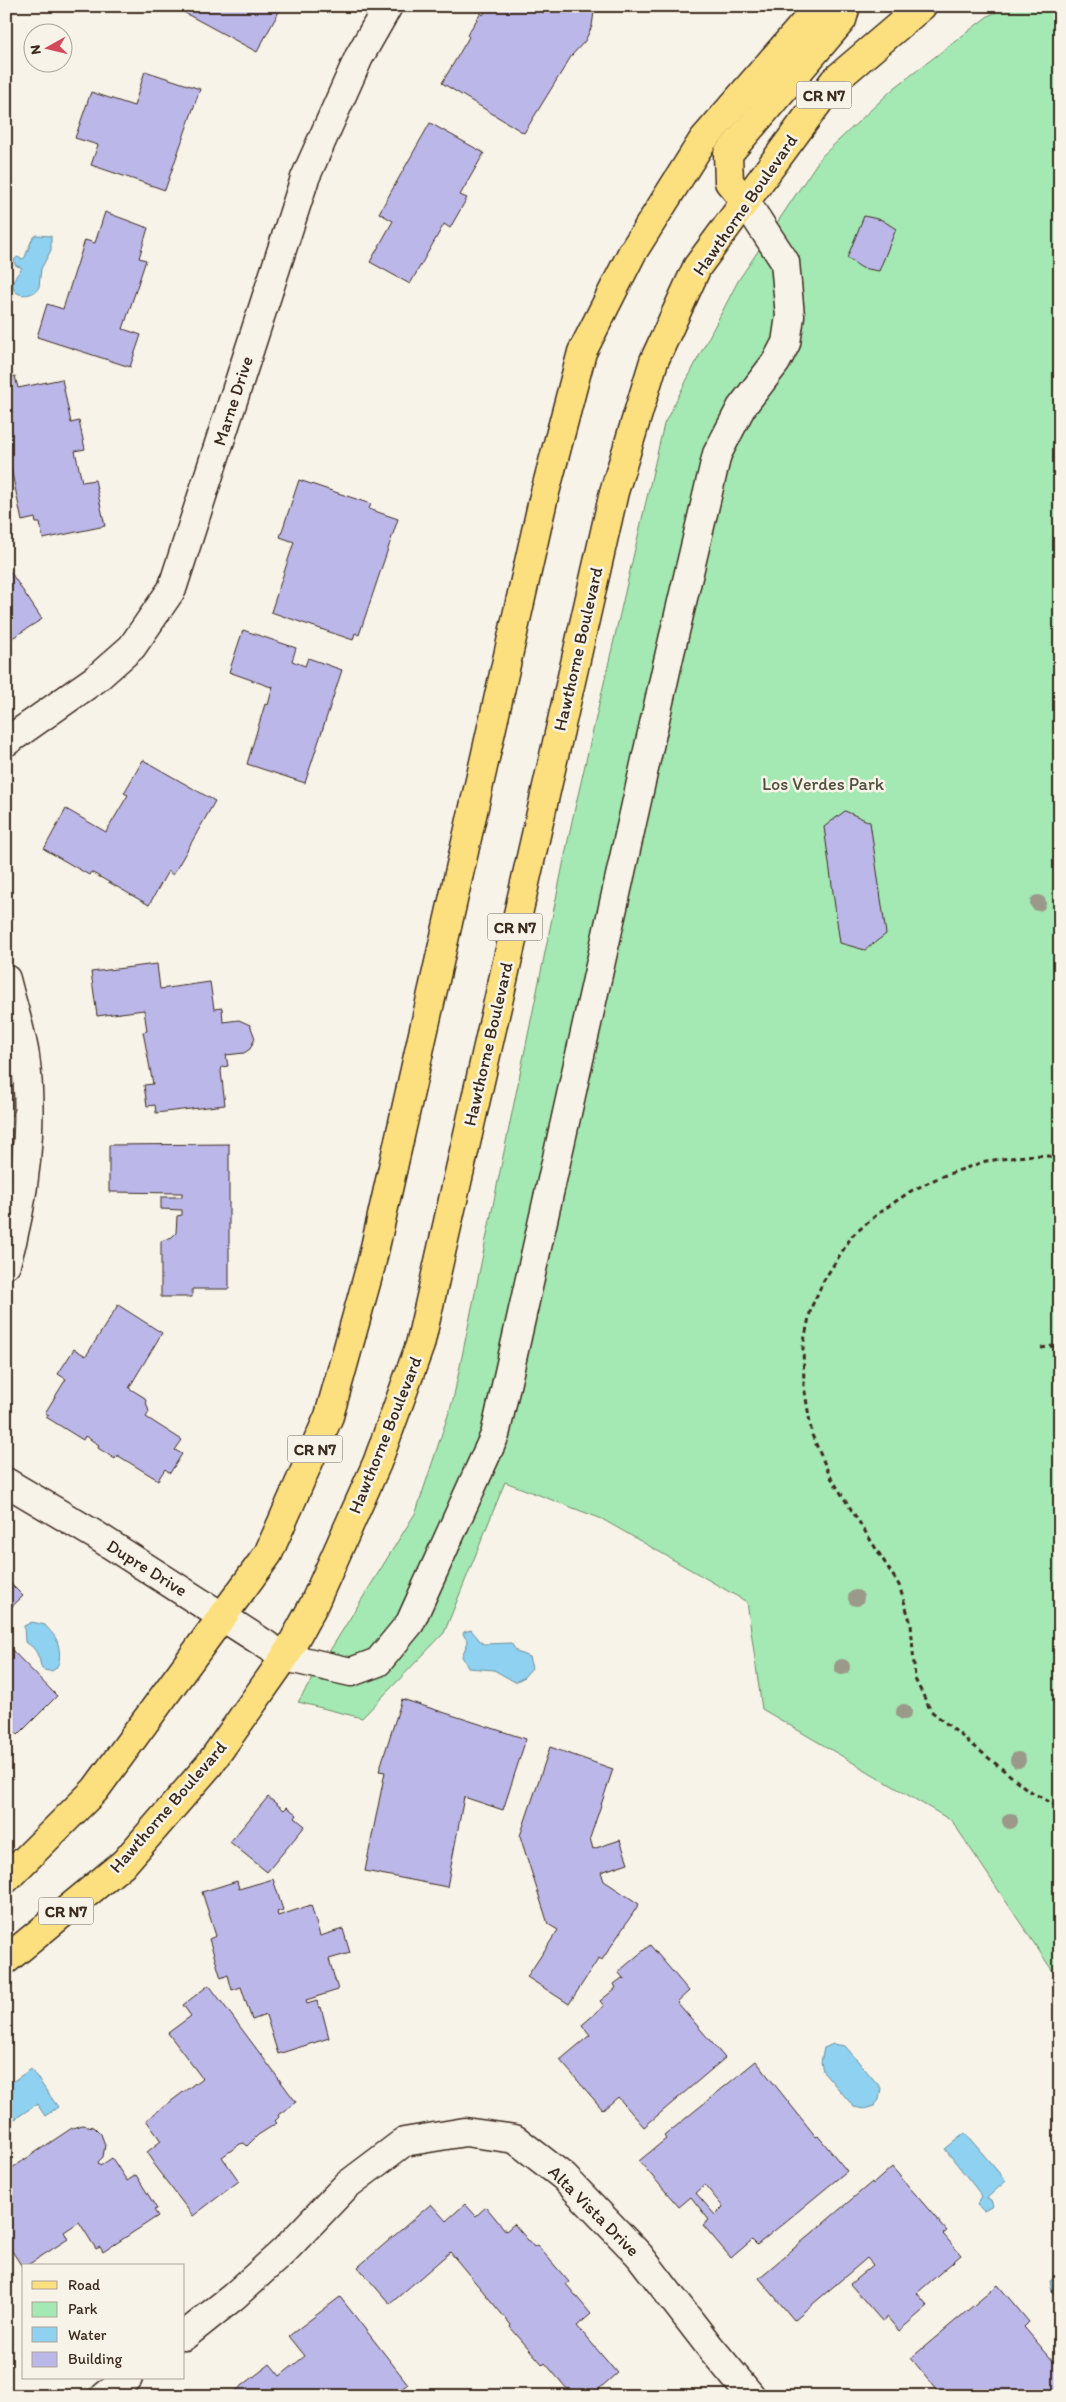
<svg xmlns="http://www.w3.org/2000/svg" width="1066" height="2402" font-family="Itim,sans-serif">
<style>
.green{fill:#a4e8b3;stroke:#708968}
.water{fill:#8ed1f0;stroke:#6d8e9c}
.building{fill:#bcb7e9;stroke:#3b2a1e;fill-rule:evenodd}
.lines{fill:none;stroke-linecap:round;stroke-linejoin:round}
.minor-casing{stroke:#3b2a1e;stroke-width:31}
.major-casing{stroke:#3b2a1e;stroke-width:31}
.path{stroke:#3b2a1e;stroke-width:3;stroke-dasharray:5 4;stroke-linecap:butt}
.minor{stroke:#f7f3e8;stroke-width:28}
.major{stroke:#fce080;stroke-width:28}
.tree{fill:#9b9989}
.labels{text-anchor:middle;stroke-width:5;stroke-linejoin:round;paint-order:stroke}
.shield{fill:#f7f3e8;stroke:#73665b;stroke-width:1}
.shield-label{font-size:16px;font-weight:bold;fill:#3b2a1e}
.street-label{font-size:18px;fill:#3b2a1e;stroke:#f7f3e8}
.park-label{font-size:18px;fill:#50503c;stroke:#f7f3e8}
</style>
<rect width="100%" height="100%" fill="#f7f3e8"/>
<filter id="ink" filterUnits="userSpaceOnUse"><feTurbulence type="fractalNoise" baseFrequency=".02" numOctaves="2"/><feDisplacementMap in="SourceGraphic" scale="10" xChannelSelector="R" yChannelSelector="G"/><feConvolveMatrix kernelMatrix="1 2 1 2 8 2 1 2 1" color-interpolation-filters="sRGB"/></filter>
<g filter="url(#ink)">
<polygon class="green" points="1008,6 1060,6 1060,1982 952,1821 762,1709 747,1602 602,1519 505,1482 444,1633 362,1718 298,1702 416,1512 453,1400 572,821 664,424 738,281 821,157 893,89 988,16"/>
<g class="water">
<path d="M 36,235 L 51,236 L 51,250 L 41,269 L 39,287 C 33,299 9,297 13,282 C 14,277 20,272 22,268 L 15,265 L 14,260 L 17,257 L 23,259 L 25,257 L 33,237 Z"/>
<path d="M 32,1622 L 45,1625 C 49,1630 55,1635 57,1641 C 62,1654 61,1678 42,1669 C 38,1656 38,1649 25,1642 L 24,1626 Z"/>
<polygon points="471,1630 483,1644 511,1643 517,1652 529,1657 532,1668 523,1678 515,1682 494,1670 468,1668 462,1656 468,1642 463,1634 464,1632"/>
<polygon points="833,2044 845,2046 881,2088 879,2100 874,2106 864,2109 854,2107 823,2071 821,2062 824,2048"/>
<polygon points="31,2069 58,2107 45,2116 37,2104 6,2125 6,2086"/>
<polygon points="965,2133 1006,2181 987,2198 991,2200 993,2206 984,2211 977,2205 982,2196 945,2149"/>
<polygon points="1060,2273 1060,2313 1055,2307 1057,2297 1052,2291 1050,2281"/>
</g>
<g class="building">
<polygon points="172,6 278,6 281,8 257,52"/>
<polygon points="488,6 587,6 594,12 592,26 585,41 572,55 524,133 442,83 469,37 467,35 481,13 483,15"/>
<polygon points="145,71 200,89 165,190 91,165 98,145 75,138 91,92 134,106"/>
<polygon points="430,123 484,153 460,195 467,198 450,228 444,224 410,284 370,262 393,221 379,213"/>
<polygon points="105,212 148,228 139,258 146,260 123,329 141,335 130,367 37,337 47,304 63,309 85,240 95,243"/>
<polygon points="864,216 882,220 896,229 879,271 862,268 847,258"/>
<polygon points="15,376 18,388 62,379 71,423 79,421 85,449 75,451 82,482 95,480 105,526 43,539 40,523 36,523 35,518 22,521 6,444 6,378"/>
<polygon points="299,480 371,504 369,509 398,519 359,635 355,633 353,640 271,612 294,542 280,537"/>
<polygon points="9,570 42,619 6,642 6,572"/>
<polygon points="243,630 296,648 292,661 305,666 308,658 342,670 305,783 247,764 265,704 268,705 273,686 271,687 229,672"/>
<polygon points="143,760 215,801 173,875 168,871 149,905 91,872 89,875 44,849 66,809 106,832 128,795 124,793"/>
<polygon points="845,811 870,822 886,934 865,950 840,943 824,827"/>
<polygon points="157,964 160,989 210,982 214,1009 222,1008 223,1022 239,1020 250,1025 255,1038 250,1049 244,1053 226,1055 228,1066 222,1067 221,1071 225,1105 156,1113 155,1105 147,1106 144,1085 153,1084 143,1032 147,1031 144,1010 97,1016 91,972"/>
<polygon points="229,1144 229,1289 192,1289 192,1297 161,1297 161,1241 172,1237 176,1233 177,1216 182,1215 182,1210 161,1209 161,1197 182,1197 182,1193 109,1192 109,1145"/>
<polygon points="118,1305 162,1333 129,1388 145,1398 149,1412 146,1417 182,1440 175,1450 182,1454 170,1473 165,1469 158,1480 117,1455 115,1459 98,1448 99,1445 85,1436 83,1440 46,1417 49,1415 45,1413 66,1379 58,1374 74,1349 86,1356"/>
<polygon points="6,1579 23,1596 6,1612"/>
<polygon points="6,1644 57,1696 18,1735 6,1724"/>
<polygon points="402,1699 526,1739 503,1810 464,1797 447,1887 365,1871 385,1772 379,1771"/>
<polygon points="550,1747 613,1769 590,1838 593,1849 620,1840 628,1863 601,1872 604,1881 639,1904 602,1960 599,1958 569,2004 527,1977 558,1930 548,1924 520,1836"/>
<polygon points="268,1797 284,1810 287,1807 297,1815 295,1818 305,1826 267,1872 230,1842"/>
<polygon points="273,1879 283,1910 277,1912 278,1916 311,1905 320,1936 343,1929 350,1953 329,1959 338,1990 306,2000 307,2004 317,2001 319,2008 321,2007 329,2038 278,2054 266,2015 252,2020 241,1987 232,1990 228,1975 221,1978 209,1939 216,1936 202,1892 237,1881 239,1889"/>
<polygon points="650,1945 689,1991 677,2002 725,2058 644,2127 618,2097 603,2110 560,2060 590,2035 582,2025 604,2006 600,2001 616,1988 614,1984 622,1978 625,1980 618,1972"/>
<polygon points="209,1985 296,2102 278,2115 279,2117 275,2121 277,2123 258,2135 247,2146 244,2143 240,2144 222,2157 239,2181 193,2216 153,2164 154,2162 147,2152 161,2141 146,2120 202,2078 168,2033 191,2016 183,2005"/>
<path d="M 756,2061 L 816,2137 L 818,2136 L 847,2171 L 757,2245 L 752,2240 L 731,2258 L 703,2225 L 709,2220 L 691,2197 L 679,2207 L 639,2161 L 666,2139 L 664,2136 ZM 705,2185 L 723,2207 L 715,2215 L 696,2193 Z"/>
<polygon points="83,2125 94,2127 101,2134 105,2145 103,2157 98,2162 100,2166 112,2158 127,2181 136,2175 157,2209 154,2210 158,2216 103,2252 100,2247 96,2249 79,2222 64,2232 68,2239 23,2268 6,2242 6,2172 72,2128"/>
<polygon points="892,2167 947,2231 943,2234 961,2255 917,2293 928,2306 899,2331 887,2317 882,2321 850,2284 873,2265 867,2258 794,2320 759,2278 872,2182 873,2184"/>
<polygon points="431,2204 446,2221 465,2204 476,2216 486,2207 506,2231 514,2224 534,2247 537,2245 569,2282 566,2284 591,2314 577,2326 617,2373 591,2396 573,2396 545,2363 543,2365 510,2327 511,2325 450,2252 390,2304 358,2267"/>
<polygon points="998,2285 1029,2322 1024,2327 1060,2369 1060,2396 942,2396 911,2358"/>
<polygon points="340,2297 408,2384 392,2396 229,2396 270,2364 280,2376 305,2356 289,2336"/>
</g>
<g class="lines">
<g class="minor-casing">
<g id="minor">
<polyline points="6,742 97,678 132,647 172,589 305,178 359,57 388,6"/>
<path d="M 6,979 C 12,1004 21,1030 25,1056 C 34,1122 25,1200 6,1264"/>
<polyline points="6,1482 97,1536 285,1657 351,1672 378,1662 410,1623 495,1435 669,657 717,454 741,408 776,362 786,343 790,316 785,262 745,201"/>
<polyline points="184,2336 233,2297 284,2251 347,2185 404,2142 465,2132 515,2139 564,2177 639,2255 710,2347 751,2396"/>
<polyline points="105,2396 128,2378"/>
</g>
</g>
<g class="major-casing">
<g id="major">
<polyline points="745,201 729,182 728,154 842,20 846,6"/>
<polyline points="6,1879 95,1790 268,1554 329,1416 371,1265 543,500 582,352 632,253 703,140 809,18 823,6"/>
<polyline points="6,1960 125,1862 209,1765 285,1657 313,1606 377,1463 420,1345 614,492 654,361 697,267 834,81 922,6"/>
</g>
</g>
<g class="path">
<polyline points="1060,1157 1034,1155 986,1161 940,1177 911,1191 880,1212 852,1236 824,1280 811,1308 803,1346 804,1386 812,1435 830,1476 899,1585 911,1624 915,1679 931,1711 1028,1790 1060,1808"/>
<polyline points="1041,1348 1060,1345"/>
</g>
<use href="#minor" class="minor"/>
<use href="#major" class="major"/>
</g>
<g class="tree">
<circle cx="1038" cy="903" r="8"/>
<circle cx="856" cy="1598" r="8"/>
<circle cx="842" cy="1667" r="8"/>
<circle cx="904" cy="1712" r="8"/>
<circle cx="1018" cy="1760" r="8"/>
<circle cx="1010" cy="1821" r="8"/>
</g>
</g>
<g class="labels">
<g class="shield">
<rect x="796.5" y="81.5" width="55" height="27" rx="4"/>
<rect x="487.5" y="913.5" width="55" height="27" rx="4"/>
<rect x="287.5" y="1435.5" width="55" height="27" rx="4"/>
<rect x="38.5" y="1897.5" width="55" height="27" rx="4"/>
</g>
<g class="shield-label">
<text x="824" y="101">CR N7</text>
<text x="515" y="933">CR N7</text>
<text x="315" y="1455">CR N7</text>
<text x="66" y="1917">CR N7</text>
</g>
<g class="street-label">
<text transform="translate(745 205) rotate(-55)" y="6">Hawthorne Boulevard</text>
<text transform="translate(233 401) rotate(-72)" y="6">Marne Drive</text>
<text transform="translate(578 649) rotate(-77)" y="6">Hawthorne Boulevard</text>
<text transform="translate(488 1044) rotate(-77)" y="6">Hawthorne Boulevard</text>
<text transform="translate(385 1435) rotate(-68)" y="6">Hawthorne Boulevard</text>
<text transform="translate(147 1568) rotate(32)" y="6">Dupre Drive</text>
<text transform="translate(168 1807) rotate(-49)" y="6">Hawthorne Boulevard</text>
<text transform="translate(594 2211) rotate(45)" y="6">Alta Vista Drive</text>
</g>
<g class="park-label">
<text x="823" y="790">Los Verdes Park</text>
</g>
</g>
<rect width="1066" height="2402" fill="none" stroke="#f7f3e8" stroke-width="25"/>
<rect x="12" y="12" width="1041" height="2377" fill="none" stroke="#3b2a1e" stroke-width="2" filter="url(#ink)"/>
<rect x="22" y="2264" width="162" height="115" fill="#f7f3e8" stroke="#aca397"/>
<rect x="32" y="2281" width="25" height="8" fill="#fce080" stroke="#aca397"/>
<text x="68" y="2290" font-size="15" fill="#3b2a1e">Road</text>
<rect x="32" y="2302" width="25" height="15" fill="#a4e8b3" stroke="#aca397"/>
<text x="68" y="2314" font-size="15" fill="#3b2a1e">Park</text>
<rect x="32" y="2327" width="25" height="15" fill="#8ed1f0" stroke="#aca397"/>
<text x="68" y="2340" font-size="15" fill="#3b2a1e">Water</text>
<rect x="32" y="2352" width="25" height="15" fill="#bcb7e9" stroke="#aca397"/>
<text x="68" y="2364" font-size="15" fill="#3b2a1e">Building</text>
<g transform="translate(48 48) rotate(262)"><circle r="24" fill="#f7f3e8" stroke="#aca397"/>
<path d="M0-4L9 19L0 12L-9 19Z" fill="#d1495b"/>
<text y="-8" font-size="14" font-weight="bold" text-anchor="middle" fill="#3b2a1e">N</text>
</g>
</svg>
